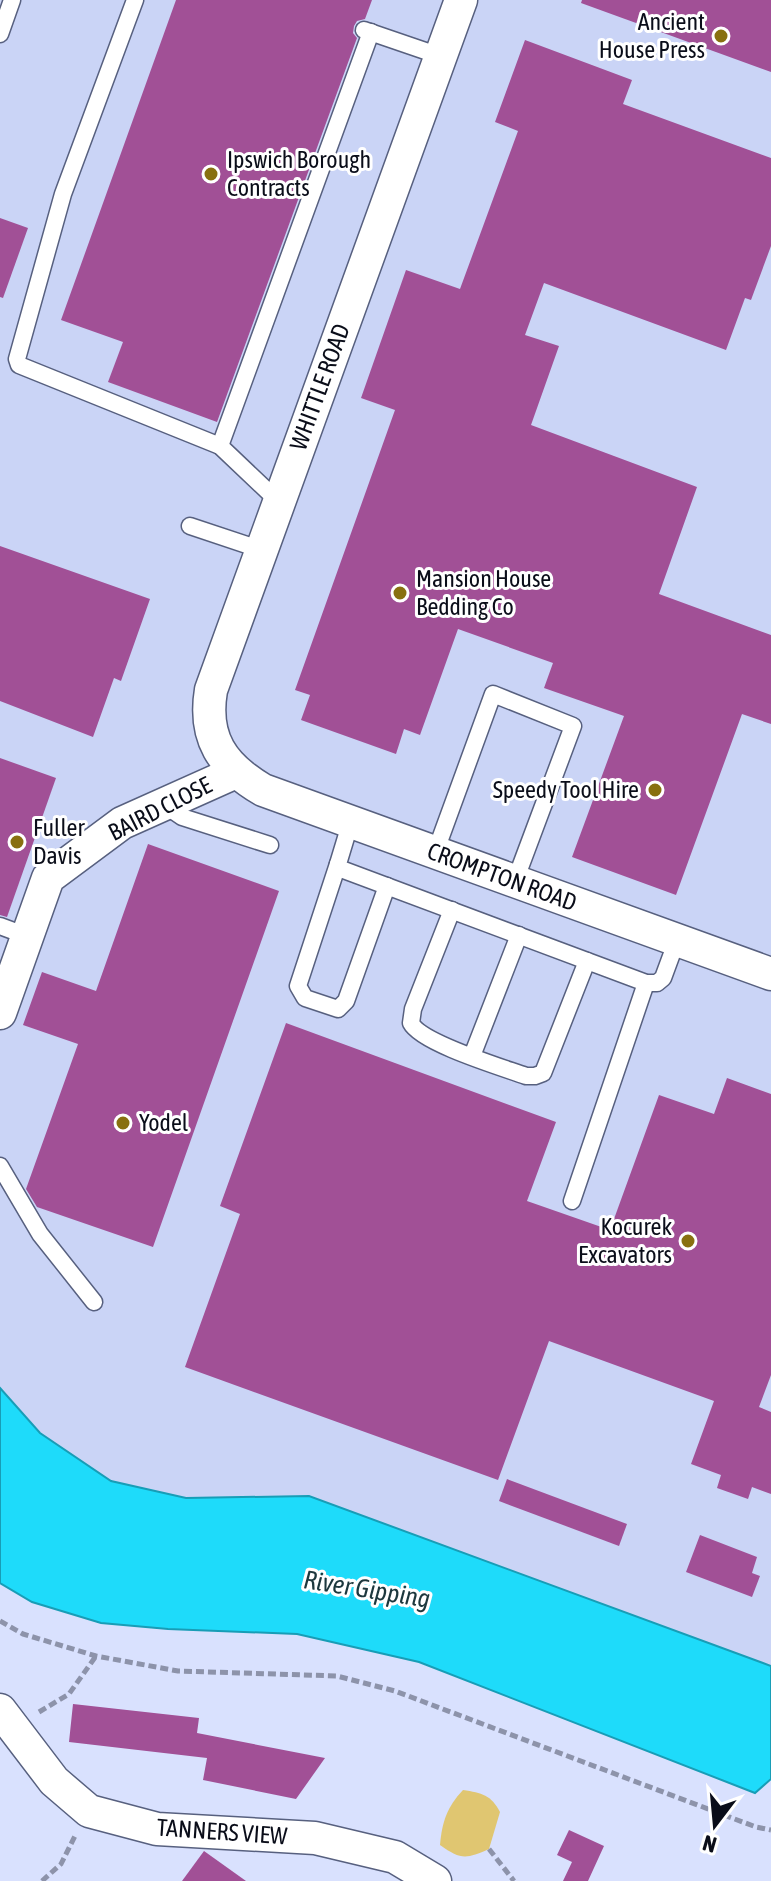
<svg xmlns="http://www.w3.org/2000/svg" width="771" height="1881" font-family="'Asap Condensed',sans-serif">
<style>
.built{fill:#cad4f6}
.green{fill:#e0c671}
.water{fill:#1edbfa;stroke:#189db6;stroke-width:2}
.building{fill:#a15096}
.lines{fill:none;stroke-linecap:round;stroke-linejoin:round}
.service-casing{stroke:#57607f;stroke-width:19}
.minor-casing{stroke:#57607f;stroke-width:35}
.path{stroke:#8d93aa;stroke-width:5;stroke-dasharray:8 4;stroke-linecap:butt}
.service{stroke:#fff;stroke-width:16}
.minor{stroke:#fff;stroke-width:32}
.poi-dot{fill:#887010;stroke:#fff;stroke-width:3}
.labels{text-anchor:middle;stroke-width:6;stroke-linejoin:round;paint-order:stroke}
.poi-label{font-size:24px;fill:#0a0d19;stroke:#fff;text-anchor:start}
.street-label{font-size:24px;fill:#0a0d19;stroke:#fff}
.water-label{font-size:26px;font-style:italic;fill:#1d383e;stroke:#fff}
</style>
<rect width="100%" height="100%" fill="#d9e1fe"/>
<polygon class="built" points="0,0 771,0 771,1666 309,1496 186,1498 111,1481 40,1433 0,1388"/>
<path class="green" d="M 463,1790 C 482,1793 491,1795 500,1812 L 489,1849 C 466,1859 461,1860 440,1845 C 442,1822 447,1807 463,1790 Z"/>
<polygon class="water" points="0,1388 40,1433 111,1481 186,1498 309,1496 771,1666 771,1779 755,1793 419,1662 297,1634 168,1629 101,1623 32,1602 0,1583"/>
<g class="building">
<polygon points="176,0 372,0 365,19 357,21 354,26 353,33 357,38 217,422 108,382 123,342 61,320"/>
<polygon points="582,0 771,0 771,72 581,3"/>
<polygon points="525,40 632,80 623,104 771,158 771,246 751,300 745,298 726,350 544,283 525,335 559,346 531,425 697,487 659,594 771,635 771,724 742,714 676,895 572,857 624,716 544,688 553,663 458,629 420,735 404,729 396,754 301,720 310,695 295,690 395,410 361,398 406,270 460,289 518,131 495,122"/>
<polygon points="0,218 28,228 3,298 0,297"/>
<polygon points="0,546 150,599 121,681 114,678 93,737 0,701"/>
<polygon points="0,758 56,778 7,917 0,915"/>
<polygon points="148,844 279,891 153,1247 37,1207 26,1189 78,1044 23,1025 42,972 96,991"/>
<polygon points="286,1023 556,1122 527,1201 610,1230 659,1095 714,1114 727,1078 771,1094 771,1375 759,1407 771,1412 771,1494 752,1487 748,1499 717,1488 721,1475 691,1464 714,1401 549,1341 498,1480 185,1367 240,1214 220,1206"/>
<polygon points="507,1479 627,1524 619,1546 499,1501"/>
<polygon points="700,1535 757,1557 752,1573 760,1576 752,1597 686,1572"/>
<polygon points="73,1704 199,1718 197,1733 325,1758 296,1799 203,1780 207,1758 69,1742"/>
<polygon points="569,1830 604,1846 588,1881 563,1881 572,1862 557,1855"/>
<polygon points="204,1851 246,1881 182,1881"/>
</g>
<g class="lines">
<g class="service-casing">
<g id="service">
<polyline points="135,0 63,194 17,359 19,365 220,446 279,502"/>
<polyline points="364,30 440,56"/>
<polyline points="0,34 12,0"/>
<polyline points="220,446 371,32"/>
<polyline points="190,526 262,550"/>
<polyline points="163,804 182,817 270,845"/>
<polyline points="351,821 338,864 341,869 646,983 657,983 663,978 677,940"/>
<polyline points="435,853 493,694 573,726 515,881"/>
<polyline points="338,864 298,986 305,998 338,1009 346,1001 387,886"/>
<path d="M 452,910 L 413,1009 L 411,1023 C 421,1043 501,1067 526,1076 L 535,1076 L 543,1073 L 587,961"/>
<polyline points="0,926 27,936"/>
<polyline points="472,1056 519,935"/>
<polyline points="0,1166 40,1234 94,1302"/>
<polyline points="572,1201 646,983"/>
</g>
</g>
<g class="minor-casing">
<g id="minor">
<path d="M 461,0 L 211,690 C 203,738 222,766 263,790 L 771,974"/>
<polyline points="0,1013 48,878 122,823 236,772"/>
<polyline points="0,1710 54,1781 89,1811 157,1829 315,1838 395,1857 435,1881"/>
</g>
</g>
<g class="path">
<polyline points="0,1621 23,1634 96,1656 178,1671 337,1676 395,1691 756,1827 771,1830"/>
<polyline points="39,1712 69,1694 96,1656"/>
<polyline points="489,1849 514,1881"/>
<polyline points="42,1881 61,1864 76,1834"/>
</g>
<use href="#service" class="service"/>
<use href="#minor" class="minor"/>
</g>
<g class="poi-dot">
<circle cx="721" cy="36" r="8"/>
<circle cx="211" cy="174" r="8"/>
<circle cx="400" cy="593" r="8"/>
<circle cx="655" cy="790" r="8"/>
<circle cx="17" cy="842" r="8"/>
<circle cx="123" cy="1123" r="8"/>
<circle cx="688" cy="1241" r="8"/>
</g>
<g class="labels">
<g class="poi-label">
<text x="705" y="30" text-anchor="end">Ancient<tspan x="705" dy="28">House Press</tspan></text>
<text x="227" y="168">Ipswich Borough<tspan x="227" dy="28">Contracts</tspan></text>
<text x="416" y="587">Mansion House<tspan x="416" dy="28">Bedding Co</tspan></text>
<text x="639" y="798" text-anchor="end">Speedy Tool Hire</text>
<text x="33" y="836">Fuller<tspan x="33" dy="28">Davis</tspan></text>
<text x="139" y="1131">Yodel</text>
<text x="672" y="1235" text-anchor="end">Kocurek<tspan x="672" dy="28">Excavators</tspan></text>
</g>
<g class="street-label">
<text transform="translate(320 387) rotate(-70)" y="8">WHITTLE ROAD</text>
<text transform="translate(160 809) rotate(-27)" y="8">BAIRD CLOSE</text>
<text transform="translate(502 877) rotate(20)" y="8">CROMPTON ROAD</text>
<text transform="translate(222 1832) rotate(4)" y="8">TANNERS VIEW</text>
</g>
<g class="water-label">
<text transform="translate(367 1589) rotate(9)" y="9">River Gipping</text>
</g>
</g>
<g transform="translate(715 1825) rotate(196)" stroke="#ffffff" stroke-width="6" paint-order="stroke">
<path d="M0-6L14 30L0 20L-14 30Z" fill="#0a0d19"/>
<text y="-12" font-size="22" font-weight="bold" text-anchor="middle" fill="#0a0d19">N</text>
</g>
</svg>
